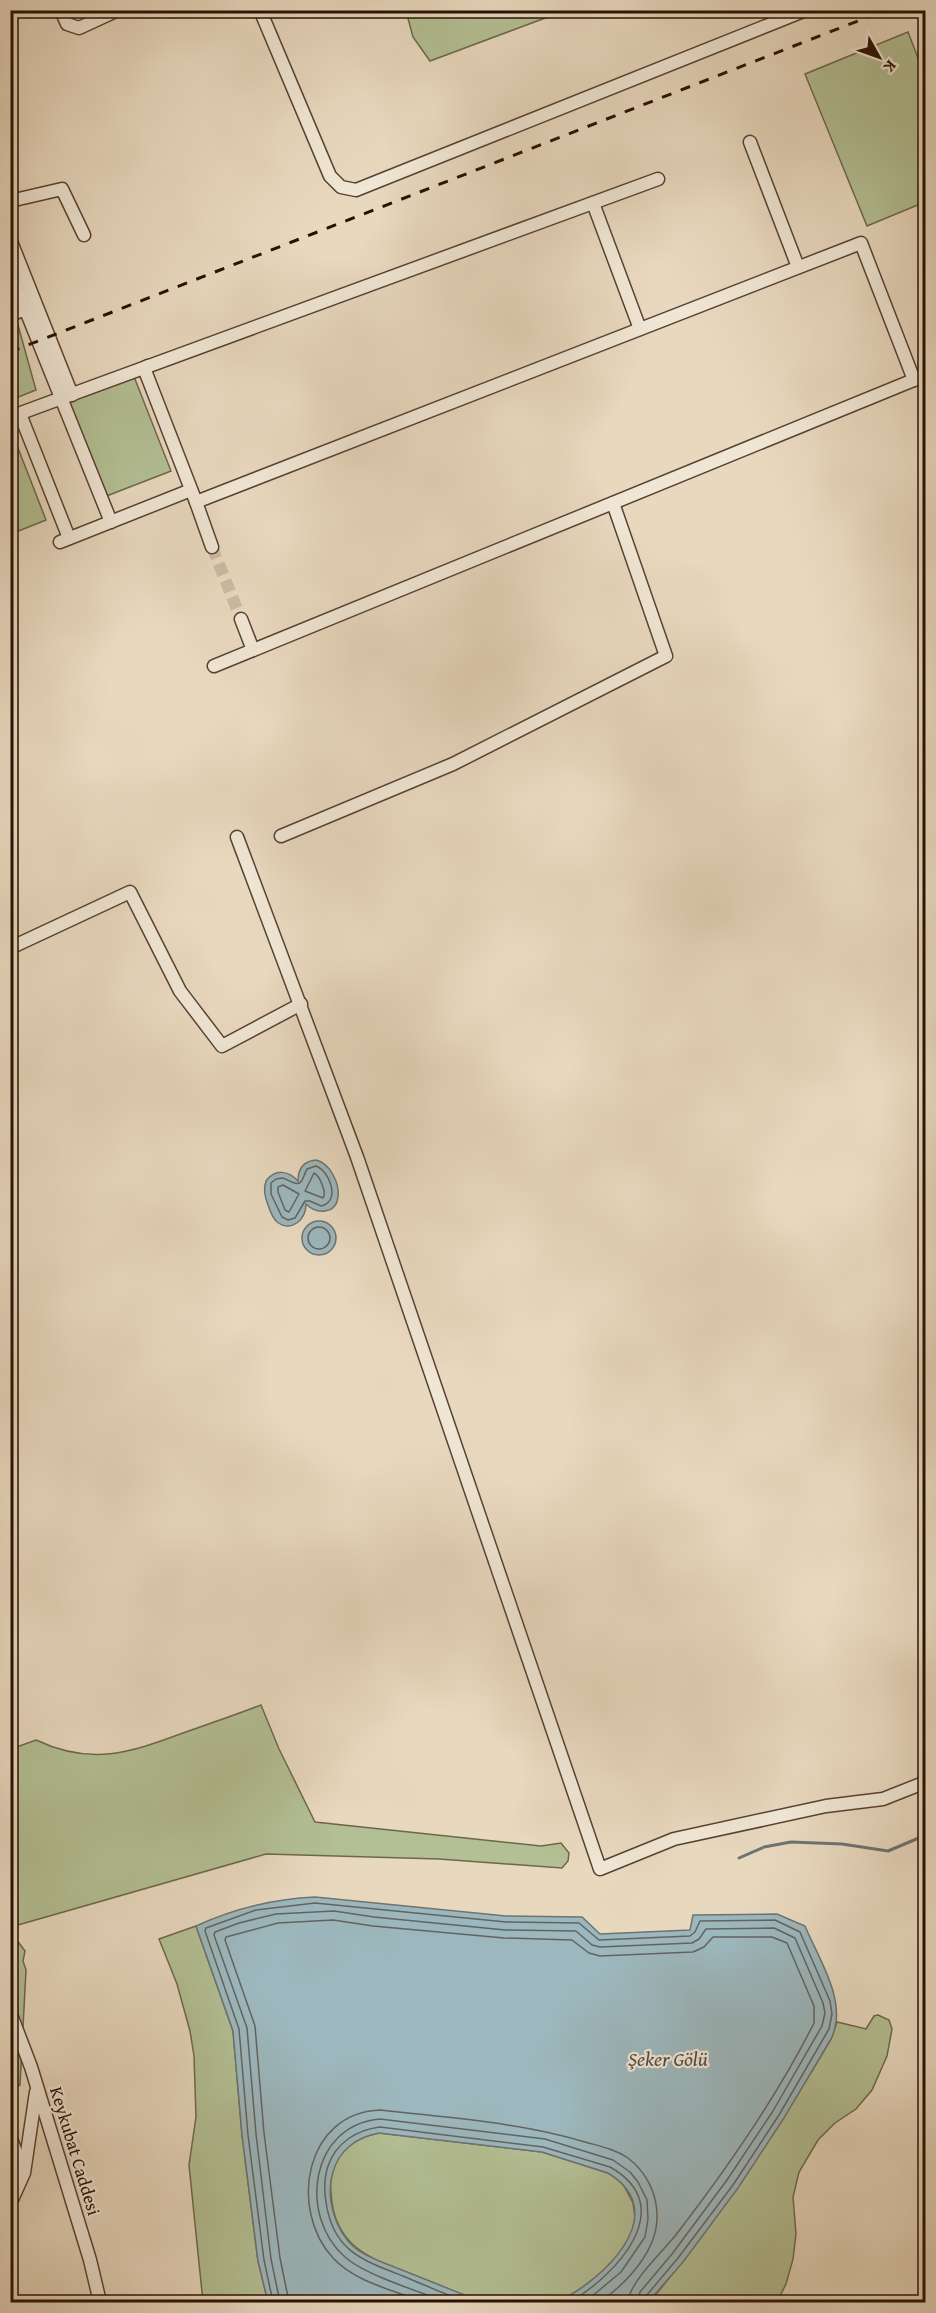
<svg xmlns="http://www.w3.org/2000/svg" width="936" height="2313" font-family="'Gentium Book Plus',serif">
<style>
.green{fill:#b3bf94;stroke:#6d684c;stroke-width:1.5}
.water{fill:#9cb7bd;stroke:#6d7473;stroke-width:1.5}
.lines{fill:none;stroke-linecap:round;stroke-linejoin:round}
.shore{stroke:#626460;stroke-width:1.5}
.stream{stroke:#6d7473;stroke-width:3}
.minor-tunnel{stroke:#cbbaa2;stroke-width:12;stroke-dasharray:12 6;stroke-linecap:butt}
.minor-casing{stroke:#574232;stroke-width:15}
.minor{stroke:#f0e6d5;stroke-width:12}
.rail{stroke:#271003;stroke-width:3;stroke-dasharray:10 10;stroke-linecap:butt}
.labels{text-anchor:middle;stroke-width:4.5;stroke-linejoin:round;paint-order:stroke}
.street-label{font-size:18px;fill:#271003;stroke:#f0e6d5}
.water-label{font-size:20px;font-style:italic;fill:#504a44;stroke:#f0e6d5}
</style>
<rect width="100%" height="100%" fill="#e8d8be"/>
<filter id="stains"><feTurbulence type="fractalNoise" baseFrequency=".00333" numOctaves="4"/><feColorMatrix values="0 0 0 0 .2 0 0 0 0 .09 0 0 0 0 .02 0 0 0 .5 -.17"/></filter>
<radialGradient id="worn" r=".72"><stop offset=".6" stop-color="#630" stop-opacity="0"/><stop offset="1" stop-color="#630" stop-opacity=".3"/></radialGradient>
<g class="green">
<polygon points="406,11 406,10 564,11 430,61 413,37"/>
<polygon points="908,32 925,76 925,202 867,226 805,74"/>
<polygon points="16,318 36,390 11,400 11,320"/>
<polygon points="133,374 171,471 104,497 67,400"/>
<polygon points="11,430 46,520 11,534 10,534"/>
<path d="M 261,1705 L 279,1749 L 315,1822 L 541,1846 L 561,1843 L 569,1853 L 568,1861 L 562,1868 L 439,1859 L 266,1854 L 11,1927 L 11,1749 L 36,1740 C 91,1766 129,1753 183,1733 C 209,1724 235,1715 261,1705 Z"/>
<polygon points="196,1926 233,2031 242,2135 258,2261 268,2302 203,2302 189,2165 196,2117 194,2056 190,2031 177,1984 159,1939"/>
<polygon points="10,1931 25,1951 23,1961 26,1970 20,2085 11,2089"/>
<path d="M 878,2015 L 889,2020 L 892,2029 L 887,2056 L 872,2090 L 856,2109 L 835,2123 L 818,2140 L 799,2172 L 793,2197 L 796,2234 L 793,2259 L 786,2284 L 777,2302 L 655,2302 L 653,2298 C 722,2215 776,2132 831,2039 L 837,2022 L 866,2029 L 874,2016 Z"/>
<path d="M 379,2133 L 542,2152 L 608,2173 L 622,2182 L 633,2203 L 635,2218 L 632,2233 L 619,2254 L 602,2272 L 578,2291 L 557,2302 C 533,2302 507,2306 484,2302 C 468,2300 444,2287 429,2281 C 386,2263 340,2256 332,2203 C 331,2192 329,2182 333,2171 C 339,2149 357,2137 379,2133 Z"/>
</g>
<g class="water">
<path d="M 316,1160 C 330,1163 340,1184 338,1197 C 336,1215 316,1214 306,1204 C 306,1219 292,1233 277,1222 C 272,1217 270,1211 268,1205 C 265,1196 263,1190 266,1181 C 275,1169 288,1170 298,1181 C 298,1169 303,1161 316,1160 Z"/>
<circle cx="319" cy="1238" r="17"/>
<path d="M 315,1897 L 506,1916 L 582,1917 L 600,1934 L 690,1930 L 693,1915 L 777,1914 L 805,1926 C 819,1960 849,2003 831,2039 L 784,2118 L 738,2188 L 683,2262 L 648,2302 L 557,2302 C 601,2282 675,2214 608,2173 L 542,2152 L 379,2133 C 357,2137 339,2150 333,2172 C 325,2197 335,2231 355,2248 C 367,2258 383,2262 397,2268 C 425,2279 454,2291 482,2302 L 268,2302 L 258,2261 L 242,2135 L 233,2031 L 196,1926 C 235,1908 273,1899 315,1897 Z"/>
</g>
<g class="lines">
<g class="shore">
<path d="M 316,1166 C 330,1171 341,1202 321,1206 L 310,1201 L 305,1201 L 295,1218 L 288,1220 L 282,1217 L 271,1194 L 271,1183 L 276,1179 L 282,1178 C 289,1179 299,1190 303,1178 C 305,1175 305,1172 307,1169 Z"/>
<path d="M 314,1173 C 320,1176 327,1193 323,1198 L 305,1191 Z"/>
<polygon points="283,1185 299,1194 289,1212 285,1210 278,1192 278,1187"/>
<circle cx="319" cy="1238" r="11"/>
<polyline points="273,2302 264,2260 248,2135 239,2029 205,1931 206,1928 256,1910 315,1903 506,1922 579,1923 599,1940 690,1936 695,1932 700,1921 775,1920 800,1932 830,2001 832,2014 829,2029 779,2115 733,2185 678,2258 646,2296 645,2302"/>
<polyline points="280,2302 271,2259 256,2134 247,2028 214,1935 215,1932 239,1923 276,1914 334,1911 374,1917 505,1930 576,1931 592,1945 600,1947 692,1943 699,1939 706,1929 774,1928 795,1938 823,2003 825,2013 822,2026 773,2111 727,2180 672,2254 640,2292 637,2302"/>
<path d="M 289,2302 L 280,2258 L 264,2133 L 255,2026 L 225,1940 L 226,1937 L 278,1923 L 333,1920 L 373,1926 L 504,1938 L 572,1940 L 589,1953 L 600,1956 L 693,1952 L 704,1947 L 713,1937 L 772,1937 L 787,1943 L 814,2006 L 814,2023 C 777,2097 726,2170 675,2236 C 662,2252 629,2283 628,2302"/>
<path d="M 423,2302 C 393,2290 355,2282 333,2258 C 288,2209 305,2112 381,2110 C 449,2118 519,2122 585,2142 C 599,2146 615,2149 628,2158 C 645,2171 656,2191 657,2213 C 659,2249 628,2282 600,2302"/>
<path d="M 447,2302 C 420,2292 365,2275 345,2257 C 298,2216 310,2125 380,2119 L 545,2139 L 613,2160 L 630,2172 L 638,2182 L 647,2200 L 648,2219 L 645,2237 L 621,2272 L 585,2302"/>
<path d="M 466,2302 C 445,2294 424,2285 403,2276 C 362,2260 333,2251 326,2202 C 324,2190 324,2178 328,2166 C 336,2143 356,2130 380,2127 L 543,2147 L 610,2167 C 681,2207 615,2276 570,2302"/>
</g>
<polyline class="stream" points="739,1858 764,1847 791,1842 842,1844 888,1851 926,1835"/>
<polyline class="minor-tunnel" points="212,547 241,619"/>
<g class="minor-casing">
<g id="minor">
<polyline points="61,10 67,24 79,28 118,10"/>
<polyline points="171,10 171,11"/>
<polyline points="260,10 330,176 341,187 356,190 806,10"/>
<polyline points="750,142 798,267"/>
<polyline points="10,201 62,189 84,235"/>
<polyline points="593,203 640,329"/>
<polyline points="10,239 72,395"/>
<polyline points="10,271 111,522"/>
<polyline points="10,315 26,309"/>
<polyline points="148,366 144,368 196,502 861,243 914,380"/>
<polyline points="20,414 69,538"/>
<polyline points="10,417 658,179"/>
<polyline points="196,502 212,547"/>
<polyline points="60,542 191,490"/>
<polyline points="241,619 253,650"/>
<polyline points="214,666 926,375"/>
<polyline points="281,836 453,764 666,656 613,503"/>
<polyline points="237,837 357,1157 600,1869 674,1839 826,1806 883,1799 926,1782"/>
<polyline points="10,948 130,892 180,991 222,1046 301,1004"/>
<polyline points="10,2012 31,2067 90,2260 100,2302"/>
<polyline points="10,2136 23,2171"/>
<polyline points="10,2204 24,2173 36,2092"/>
</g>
</g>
<use href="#minor" class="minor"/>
<polyline class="rail" points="10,352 886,10"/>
</g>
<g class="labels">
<g class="street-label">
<text transform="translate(75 2151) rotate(73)" y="6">Keykubat Caddesi</text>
</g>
<g class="water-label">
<text x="668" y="2066">Şeker Gölü</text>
</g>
</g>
<rect width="936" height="2313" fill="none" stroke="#e8d8be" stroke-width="36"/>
<rect x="12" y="12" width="912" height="2289" fill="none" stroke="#271003" stroke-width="3"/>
<rect x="18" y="18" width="900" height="2277" fill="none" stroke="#271003" stroke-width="1.5"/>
<g transform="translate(879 57) rotate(130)" stroke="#f0e6d5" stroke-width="4.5" paint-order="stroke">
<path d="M0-4.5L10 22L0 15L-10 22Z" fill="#271003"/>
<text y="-9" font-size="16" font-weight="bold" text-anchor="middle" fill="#271003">K</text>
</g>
<rect width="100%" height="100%" filter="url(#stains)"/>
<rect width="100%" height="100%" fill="url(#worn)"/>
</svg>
